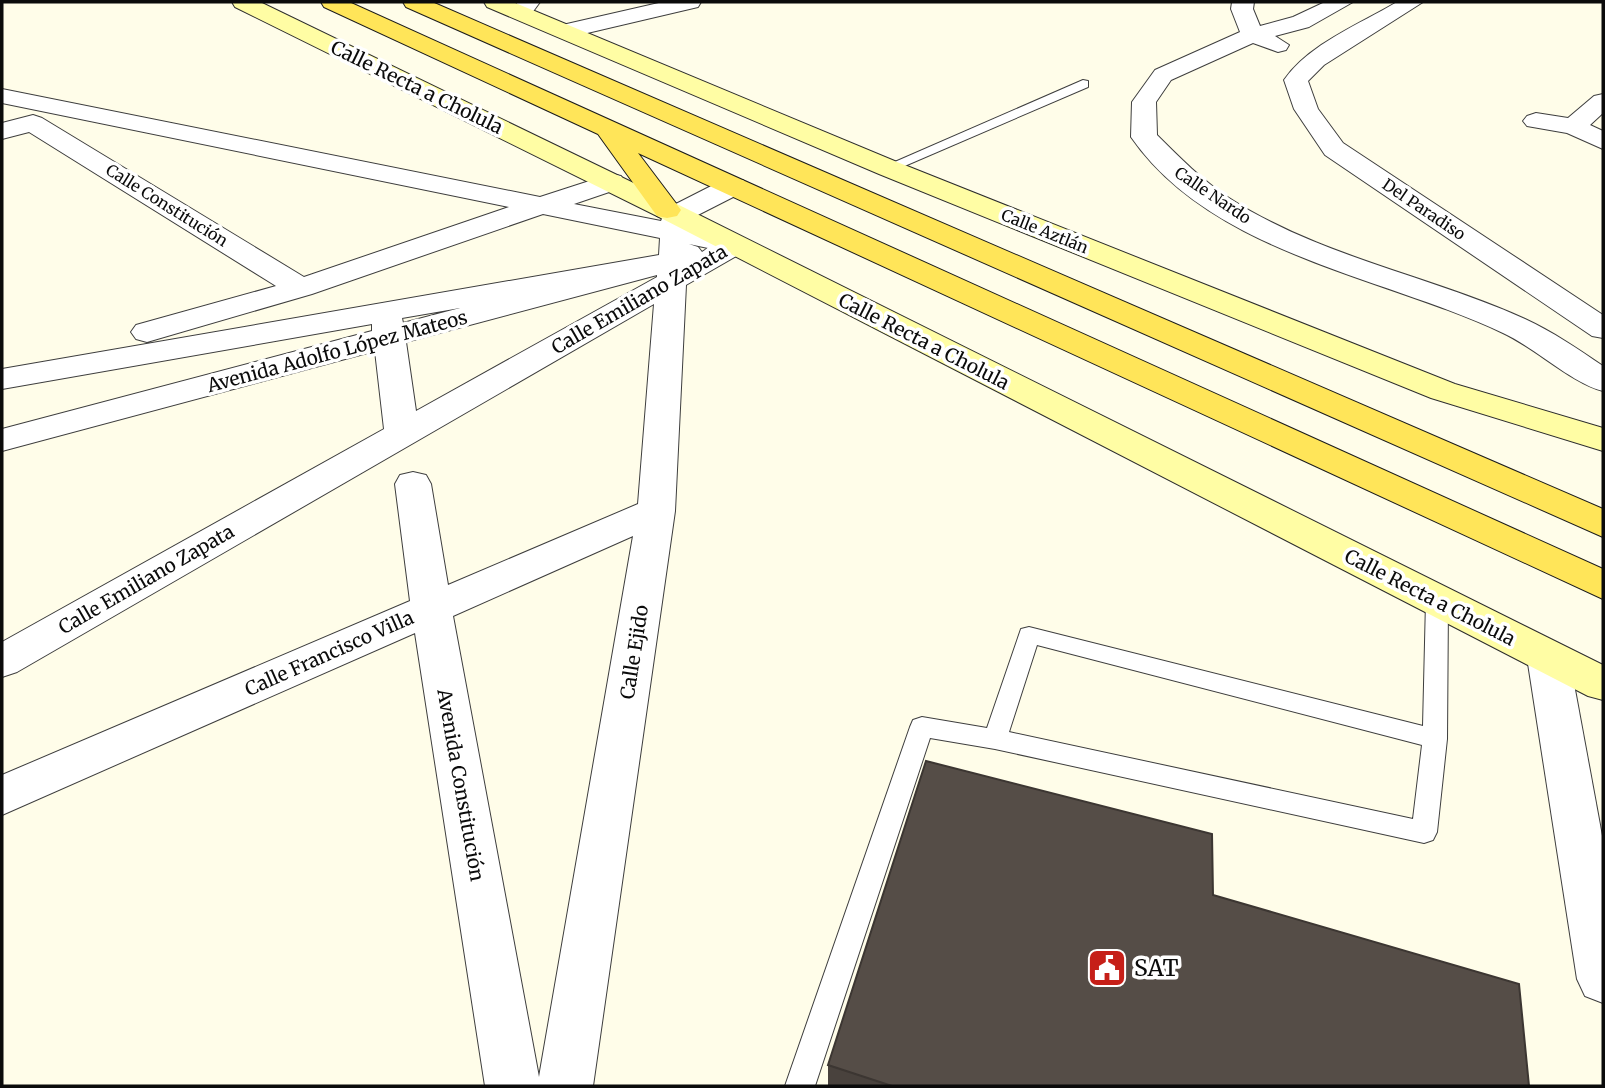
<svg xmlns="http://www.w3.org/2000/svg" width="1605" height="1088" font-family="Merriweather,serif">
<style>
.lines{fill:none;stroke-linecap:round;stroke-linejoin:round}
.service-casing{stroke:#3e3e3e;stroke-width:2}
.minor-casing{stroke:#3e3e3e;stroke-width:2}
.secondary-casing{stroke:#2d2d2d;stroke-width:2}
.primary-casing{stroke:#1c1c1c;stroke-width:2}
.service{fill:#fff;fill-rule:evenodd}
.minor{fill:#fff;fill-rule:evenodd}
.secondary{fill:#fffda4;fill-rule:evenodd}
.primary{fill:#ffe559;fill-rule:evenodd}
.wall{fill:#49423d}
.building{fill:#554d47;stroke:#3c3632;stroke-width:2}
.labels{text-anchor:middle;stroke-width:7;stroke-linejoin:round;paint-order:stroke}
.far-street-label{font-size:16px;fill:#0b0b0b;stroke:#fff}
.street-label{font-size:19px;fill:#0b0b0b;stroke:#fff}
.near-poi-label{font-size:23px;fill:#0b0b0b;stroke:#fff;text-anchor:start}
</style>
<rect width="100%" height="100%" fill="#fffde9"/>
<g class="lines">
<g class="service-casing">
<g id="service">
<polygon points="1083,80 1088,81 1088,87 893,171 888,172 881,168"/>
<path d="M 1437,593 L 1445,595 L 1448,601 L 1447,739 L 1437,832 L 1433,840 L 1424,843 L 995,749 L 930,738 L 815,1086 L 785,1086 L 910,727 L 913,720 L 922,717 L 987,728 L 1021,629 L 1029,627 L 1423,726 L 1426,601 L 1429,595 ZM 1037,645 L 1422,745 L 1413,819 L 1009,732 Z"/>
</g>
</g>
<g class="minor-casing">
<g id="minor">
<polygon points="518,2 540,2 529,17 521,19 510,12"/>
<polygon points="663,2 701,2 698,7 566,38 555,31 558,26"/>
<path d="M 1232,2 L 1254,2 L 1253,9 L 1260,26 L 1293,17 L 1325,2 L 1353,2 L 1309,27 L 1275,36 L 1289,45 L 1286,50 L 1278,52 L 1253,43 L 1171,80 L 1156,102 L 1157,135 C 1180,158 1202,180 1229,198 C 1320,257 1428,275 1525,319 C 1553,332 1578,349 1603,366 L 1603,391 C 1573,384 1534,347 1503,333 C 1383,276 1212,254 1131,137 L 1132,102 L 1155,70 L 1240,32 L 1231,9 Z"/>
<path d="M 1397,2 L 1423,2 L 1324,65 L 1308,81 L 1318,109 L 1343,143 L 1603,315 L 1603,338 L 1592,336 L 1325,155 L 1294,109 L 1284,80 C 1309,44 1360,24 1397,2 Z"/>
<path d="M 2,89 L 540,197 L 611,174 L 621,176 L 625,182 L 621,188 L 574,204 L 661,221 L 666,209 L 723,180 L 743,180 L 747,186 L 743,192 L 690,219 L 690,227 L 745,239 L 750,245 L 745,251 L 686,285 L 675,511 L 593,1086 L 485,1086 L 415,633 L 2,815 L 2,775 L 410,601 L 395,484 L 400,475 L 413,472 L 426,475 L 431,484 L 448,585 L 638,504 L 654,304 L 17,672 L 2,677 L 2,642 L 384,429 L 375,351 L 2,451 L 2,429 L 372,331 L 372,324 L 2,389 L 2,369 L 659,255 L 660,238 L 543,214 L 312,294 L 147,342 L 136,339 L 131,332 L 136,325 L 276,286 L 29,132 L 2,139 L 2,123 L 33,115 L 42,118 L 304,277 L 509,207 L 2,103 ZM 689,244 L 708,248 L 702,252 L 698,247 ZM 657,275 L 657,277 L 416,411 L 406,342 ZM 460,308 L 403,323 L 402,318 ZM 633,536 L 539,1077 L 453,616 Z"/>
<polygon points="1603,94 1603,113 1590,125 1603,131 1603,149 1567,133 1527,126 1523,121 1527,116 1536,113 1568,118 1594,96"/>
<polygon points="1548,641 1563,646 1569,657 1603,841 1603,1003 1585,996 1577,979 1527,657 1533,646"/>
</g>
</g>
<g class="secondary-casing">
<g id="secondary">
<polygon points="232,2 260,2 677,204 1603,665 1603,700 1588,696 657,216 235,7"/>
<polygon points="484,2 513,2 897,162 1455,384 1603,428 1603,451 1431,398 879,174 487,7"/>
</g>
</g>
<g class="primary-casing">
<g id="primary">
<polygon points="321,2 349,2 1603,569 1603,599 638,153 681,210 677,216 667,218 657,216 598,134 324,7"/>
<polygon points="403,2 432,2 1603,509 1603,537 406,7"/>
</g>
</g>
<use href="#service" class="service"/>
<use href="#minor" class="minor"/>
<use href="#secondary" class="secondary"/>
<use href="#primary" class="primary"/>
</g>
<polygon class="wall" points="1213,895 1529,1086 828,1086 828,1065"/>
<polygon class="building" points="926,761 1212,834 1213,895 1519,984 1529,1086 892,1086 828,1065"/>
<defs>
<g id="civic-square" transform="scale(2.0125)"><rect x="-9" y="-9" width="18" height="18" rx="4" fill="#c61f18" stroke="#fff"/><path d="M-.6-6.5H3V-4.5H.6V-3L4-1V1h2V6H-6V1h2V-1L-.6-3ZM-1.2 2.5V6h2.4V2.5Z" fill="#fff"/></g>
</defs>
<g fill-rule="evenodd">
<use href="#civic-square" x="1107" y="968"/>
</g>
<g class="labels">
<g class="far-street-label">
<text transform="translate(1213 195) rotate(34)" y="6">Calle Nardo</text>
<text transform="translate(167 205) rotate(32)" y="6">Calle Constitución</text>
<text transform="translate(1424 209) rotate(34)" y="6">Del Paradiso</text>
<text transform="translate(1045 231) rotate(22)" y="6">Calle Aztlán</text>
</g>
<g class="street-label">
<text transform="translate(417 87) rotate(26)" y="7">Calle Recta a Cholula</text>
<text transform="translate(639 299) rotate(-30)" y="7">Calle Emiliano Zapata</text>
<text transform="translate(924 341) rotate(27)" y="7">Calle Recta a Cholula</text>
<text transform="translate(337 351) rotate(-15)" y="7">Avenida Adolfo López Mateos</text>
<text transform="translate(146 579) rotate(-30)" y="7">Calle Emiliano Zapata</text>
<text transform="translate(1430 597) rotate(27)" y="7">Calle Recta a Cholula</text>
<text transform="translate(634 652) rotate(-81)" y="7">Calle Ejido</text>
<text transform="translate(329 653) rotate(-24)" y="7">Calle Francisco Villa</text>
<text transform="translate(461 785) rotate(80)" y="7">Avenida Constitución</text>
</g>
<g class="near-poi-label">
<text x="1134" y="976">SAT</text>
</g>
</g>
<rect width="1605" height="1088" fill="none" stroke="#0b0b0b" stroke-width="7"/>
</svg>
